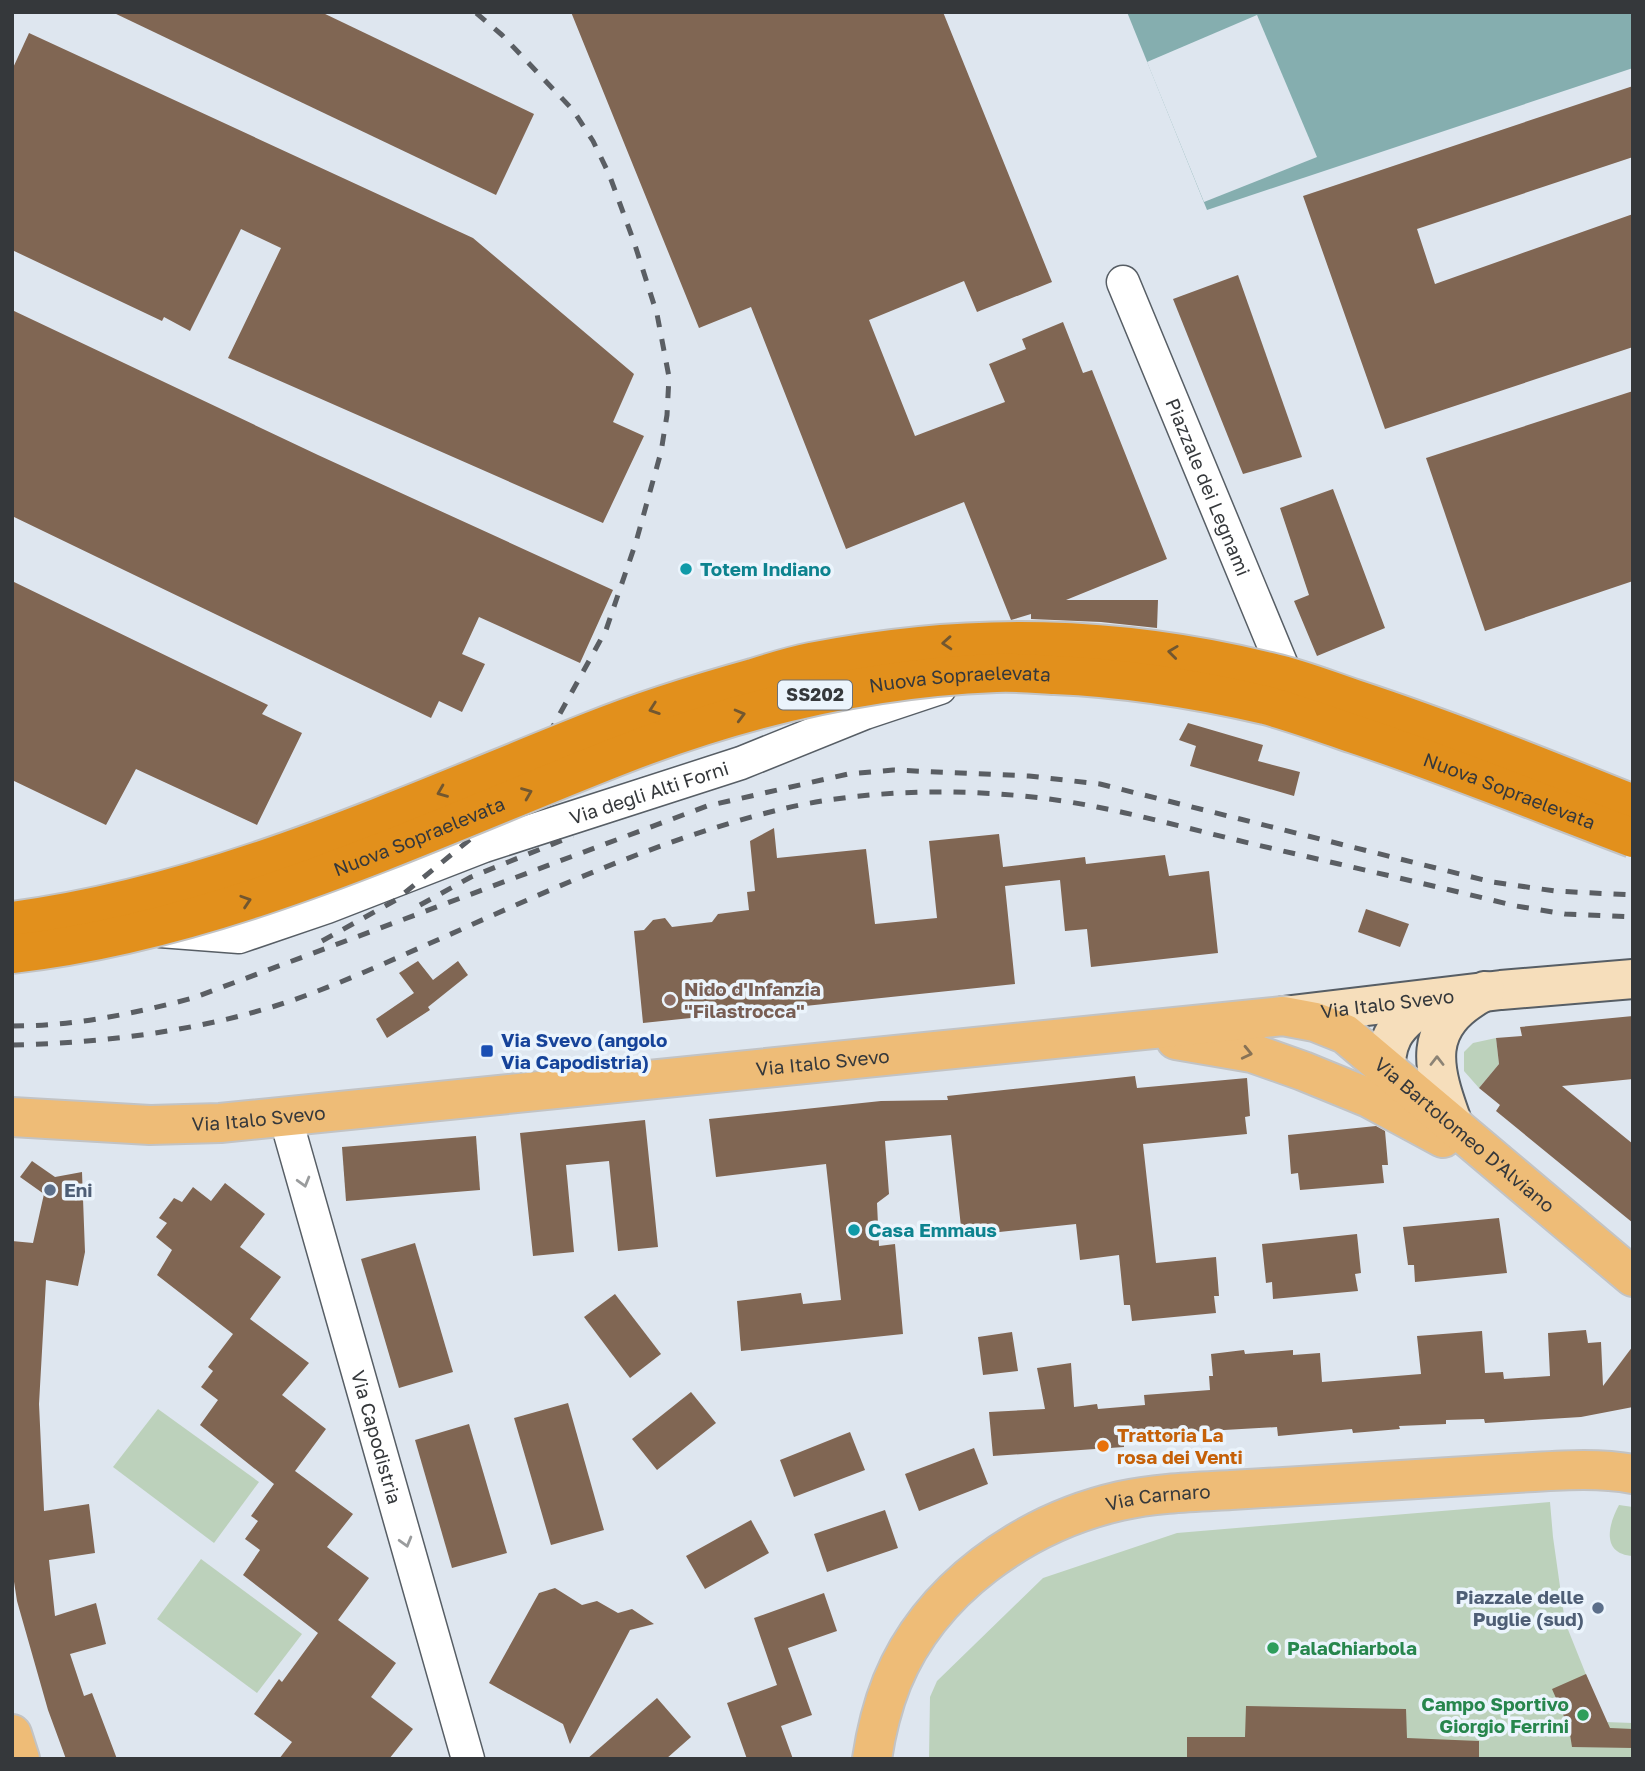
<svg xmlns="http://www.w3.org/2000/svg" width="1645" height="1771" font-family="'Golos Text',sans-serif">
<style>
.green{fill:#bcd1bb}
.water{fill:#85aeaf}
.pier{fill:#dee6ef}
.building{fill:#806653}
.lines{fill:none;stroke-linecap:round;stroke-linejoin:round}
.street-casing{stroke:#575e65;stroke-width:35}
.secondary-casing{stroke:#575e65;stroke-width:42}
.primary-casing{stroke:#c2c3c4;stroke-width:42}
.street{stroke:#fff;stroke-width:32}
.secondary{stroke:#f6debb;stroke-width:38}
.primary{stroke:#eebc77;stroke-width:38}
.rail{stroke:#5a5e63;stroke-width:5;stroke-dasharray:12 12;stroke-linecap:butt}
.highway-bridge-casing{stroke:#c2c3c4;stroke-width:42;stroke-linecap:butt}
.highway-bridge{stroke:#e2901c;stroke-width:38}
.oneway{stroke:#725730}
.oneway2{stroke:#887356}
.oneway3{stroke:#8c8375}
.oneway4{stroke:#9a9c9d}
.culture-dot{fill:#0f9aa8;stroke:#ebf4fc;stroke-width:2.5}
.education-dot{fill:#8d6e63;stroke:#ebf4fc;stroke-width:2.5}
.transit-dot{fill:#1a4fb4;stroke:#ebf4fc;stroke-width:2.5}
.service-dot{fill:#5c6f8a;stroke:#ebf4fc;stroke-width:2.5}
.food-dot{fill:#e8710a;stroke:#ebf4fc;stroke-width:2.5}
.leisure-dot{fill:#2e9e5b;stroke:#ebf4fc;stroke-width:2.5}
.labels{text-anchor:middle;stroke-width:7;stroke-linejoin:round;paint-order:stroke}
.shield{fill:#ebf4fc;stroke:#6c7075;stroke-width:2}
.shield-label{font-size:18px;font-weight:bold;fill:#35383b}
.street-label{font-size:19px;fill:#35383b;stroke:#ebf4fc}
.culture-label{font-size:19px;font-weight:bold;fill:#0d838f;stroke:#ebf4fc;text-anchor:start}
.education-label{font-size:19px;font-weight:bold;fill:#785e54;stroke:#ebf4fc;text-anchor:start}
.transit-label{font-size:19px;font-weight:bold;fill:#164399;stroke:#ebf4fc;text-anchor:start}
.service-label{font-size:19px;font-weight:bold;fill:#4e5e75;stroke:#ebf4fc;text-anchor:start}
.food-label{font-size:19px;font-weight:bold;fill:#c56008;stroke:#ebf4fc;text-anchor:start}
.leisure-label{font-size:19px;font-weight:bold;fill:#27864d;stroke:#ebf4fc;text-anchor:start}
</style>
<rect width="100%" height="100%" fill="#dee6ef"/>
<g class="green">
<polygon points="1496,1038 1499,1064 1479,1088 1464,1071 1464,1052 1473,1043"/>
<polygon points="158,1409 259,1482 214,1543 113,1467"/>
<polygon points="1550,1502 1553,1537 1565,1622 1605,1722 1633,1723 1633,1759 929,1759 930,1697 937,1681 1043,1578 1177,1533"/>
<path d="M 1619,1505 L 1633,1507 L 1633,1556 C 1601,1554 1608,1525 1619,1505 Z"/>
<polygon points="201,1559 302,1634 257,1693 157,1619"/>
</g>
<polygon class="water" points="1127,12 1633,12 1633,68 1207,210"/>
<polygon class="pier" points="1257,15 1317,157 1204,202 1147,62"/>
<g class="building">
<polygon points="112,12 321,12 534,114 496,195"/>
<polygon points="571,12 943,12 1052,282 977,312 964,281 869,320 915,436 1005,402 989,364 1026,349 1022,339 1063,322 1083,373 1092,370 1167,559 1066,600 1158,600 1157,628 1101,622 1031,619 1031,614 1011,620 964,502 846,549 751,307 699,328"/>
<polygon points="29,33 473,238 634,374 613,422 644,436 603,523 228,358 281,248 241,229 190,331 164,317 162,321 12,250 12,70"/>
<polygon points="1633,86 1633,157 1417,229 1435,284 1633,214 1633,347 1385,429 1303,196"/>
<polygon points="1238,275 1302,457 1243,474 1173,299"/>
<polygon points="12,310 318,455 613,590 580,663 479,617 462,654 485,664 462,712 439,701 431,718 12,516"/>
<polygon points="1633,391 1633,581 1485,631 1426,458"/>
<polygon points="1333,489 1385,628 1317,656 1294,601 1309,595 1280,508"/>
<polygon points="12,581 268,705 262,714 302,733 257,825 136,769 106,825 12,780"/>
<polygon points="1188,723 1263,745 1258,761 1300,772 1294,796 1190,766 1196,746 1179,740"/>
<polygon points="774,828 777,858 866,849 875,924 937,918 929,841 999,834 1003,867 1085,857 1086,864 1165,855 1169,876 1209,871 1218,953 1091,967 1087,929 1065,931 1060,880 1005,886 1015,984 643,1023 634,931 644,930 653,920 665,918 672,927 712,922 718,914 749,910 747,892 755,891 750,841"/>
<polygon points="1366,909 1409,924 1400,947 1358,932"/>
<polygon points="418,961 433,980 458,961 468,975 428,1007 430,1010 387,1038 376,1019 414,993 399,973"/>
<polygon points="1633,1016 1633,1079 1562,1086 1633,1144 1633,1223 1496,1111 1500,1105 1479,1088 1499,1064 1496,1038 1522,1036 1520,1027"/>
<polygon points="1135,1076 1137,1088 1247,1078 1250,1116 1245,1117 1247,1134 1143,1144 1156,1263 1216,1257 1219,1296 1214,1296 1216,1313 1132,1321 1130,1305 1124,1305 1119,1255 1080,1260 1076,1224 962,1236 951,1135 885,1141 889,1194 877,1203 879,1246 895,1244 903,1334 741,1351 737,1301 801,1293 803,1304 841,1300 826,1164 716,1177 709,1119 881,1101 948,1100 947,1096"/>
<polygon points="645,1120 658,1247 618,1251 609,1161 566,1165 574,1252 533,1256 520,1133"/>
<polygon points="1376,1126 1385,1131 1388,1165 1382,1165 1384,1183 1300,1190 1298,1173 1291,1174 1288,1135"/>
<polygon points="476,1136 480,1190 346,1201 342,1147"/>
<polygon points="32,1161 55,1177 82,1172 85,1252 78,1286 46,1280 39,1404 44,1511 89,1504 95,1553 49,1560 55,1616 96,1603 106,1644 70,1654 84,1696 92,1693 117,1759 66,1759 48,1710 17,1601 12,1569 12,1241 33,1243 44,1194 20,1177"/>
<polygon points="225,1183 265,1214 240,1247 281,1277 250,1319 309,1363 282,1395 326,1429 295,1471 353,1514 327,1547 369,1578 338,1620 396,1663 371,1697 413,1729 389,1759 279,1759 292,1742 254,1714 279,1679 282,1682 318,1633 243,1575 260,1550 245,1539 258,1521 251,1516 274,1484 200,1425 218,1400 201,1387 213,1371 208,1367 233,1334 157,1275 172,1250 156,1237 167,1223 159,1218 174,1198 182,1202 193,1187 211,1201"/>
<polygon points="1499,1218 1507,1273 1415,1282 1414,1265 1408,1265 1403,1227"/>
<polygon points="1357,1234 1361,1273 1355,1274 1358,1291 1273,1299 1272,1282 1266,1283 1262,1244"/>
<polygon points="415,1243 453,1372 399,1388 361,1259"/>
<polygon points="615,1294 661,1354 630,1378 584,1317"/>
<polygon points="1586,1330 1588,1343 1601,1342 1603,1386 1633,1346 1633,1407 1581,1417 1485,1423 1484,1419 1446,1420 1446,1424 1399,1426 1400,1429 1353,1433 1352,1429 1278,1436 1277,1427 1189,1432 1190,1438 1124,1442 1124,1447 993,1456 989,1412 1045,1409 1037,1368 1071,1363 1074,1407 1097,1404 1098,1409 1145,1405 1144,1395 1210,1390 1209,1376 1213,1376 1211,1354 1244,1350 1245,1354 1293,1350 1293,1355 1320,1353 1322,1382 1421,1374 1417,1336 1482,1331 1485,1373 1503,1372 1504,1379 1550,1376 1548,1333"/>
<polygon points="1012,1332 1018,1371 983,1375 978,1337"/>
<polygon points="691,1392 716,1423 657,1470 632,1439"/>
<polygon points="568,1403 604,1530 551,1545 514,1418"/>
<polygon points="469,1424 507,1553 452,1568 415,1440"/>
<polygon points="850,1432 865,1470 794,1497 780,1460"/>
<polygon points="974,1448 988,1484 919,1511 905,1474"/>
<polygon points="885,1510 898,1548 827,1572 814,1534"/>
<polygon points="751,1520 769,1553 705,1589 686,1556"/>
<polygon points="555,1588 582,1605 597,1601 618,1613 632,1609 654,1624 630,1630 570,1744 563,1724 489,1683 539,1593"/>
<polygon points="824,1593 837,1631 788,1648 812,1715 781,1726 793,1759 747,1759 727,1703 777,1685 754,1618"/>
<polygon points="1586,1674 1610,1728 1633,1729 1633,1748 1572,1747 1569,1728 1552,1689"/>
<polygon points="657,1698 691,1737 666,1759 587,1759"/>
<polygon points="1246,1706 1406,1709 1407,1738 1479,1741 1479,1759 1187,1759 1187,1737 1245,1737"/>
</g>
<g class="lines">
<g class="street-casing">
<g id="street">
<path id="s1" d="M 1123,282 L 1293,692"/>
<path id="s2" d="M 160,931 L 239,937 L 327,907 L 484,846 L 741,763 L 865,713 L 940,688"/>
<path id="s3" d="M 285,1116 L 468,1759"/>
</g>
</g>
<g class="secondary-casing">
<g id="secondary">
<path id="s4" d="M 1283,1016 L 1501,990 L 1633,979"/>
<path d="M 1386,1095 C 1382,1043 1390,1023 1438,998"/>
<path d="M 1454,1127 C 1432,1067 1419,1026 1485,991"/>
</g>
</g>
<g class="primary-casing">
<g id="primary">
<polyline points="1176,1040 1252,1053 1303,1071 1369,1098 1443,1138"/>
<path id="s5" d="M 12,1117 L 150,1125 L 220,1123 L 1283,1016 L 1315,1022 L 1345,1034 L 1633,1277"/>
<polyline points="12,1734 20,1759"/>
<path id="s6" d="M 872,1759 C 876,1732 882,1707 892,1682 C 930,1589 1024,1523 1120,1501 C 1156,1493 1194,1492 1231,1490 C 1282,1487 1333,1484 1384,1481 C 1428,1478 1472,1476 1516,1473 C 1555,1471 1595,1467 1633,1474"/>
</g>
</g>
<use href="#street" class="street"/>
<use href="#secondary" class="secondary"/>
<use href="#primary" class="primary"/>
<g class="rail">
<polyline points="420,905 471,877 573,836"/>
<polyline points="322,941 396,900 474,836 525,777 606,630 636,542 661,452 667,415 669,377 657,314 634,242 609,174 593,141 573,110 502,35 475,12"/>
<path d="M 12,1026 C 74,1026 133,1014 193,998 L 707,806 L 848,774 L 893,770 L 1029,776 L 1100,784 L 1492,882 L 1555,891 L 1633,895"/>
<path d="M 12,1045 C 100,1043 191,1032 275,1006 C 332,988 387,962 442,938 C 551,889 661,839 778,810 C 874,786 999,787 1097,807 C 1148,817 1198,831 1249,843 C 1338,864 1427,884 1516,906 L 1565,914 L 1633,917"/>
</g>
<g class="highway-bridge-casing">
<g id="highway-bridge">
<path d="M 12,921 C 216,894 403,806 592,731 C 644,710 699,693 753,678 C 772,672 791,666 811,662 C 968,631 1118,634 1274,673 C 1301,679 1328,690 1355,699 C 1449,730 1541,767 1633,804"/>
<path id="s7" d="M 12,954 C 224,930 420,834 616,757 C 738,709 865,678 996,673 C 1016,672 1036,674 1055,675 C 1126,678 1196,689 1265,705 C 1295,713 1325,724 1354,734 C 1448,765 1540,803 1633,838"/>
</g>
</g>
<use href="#highway-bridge" class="highway-bridge"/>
</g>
<defs><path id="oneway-chevron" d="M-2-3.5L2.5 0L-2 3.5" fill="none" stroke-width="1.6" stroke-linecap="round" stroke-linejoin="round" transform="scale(1.75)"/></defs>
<g class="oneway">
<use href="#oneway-chevron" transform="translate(947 643) rotate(176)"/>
<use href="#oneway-chevron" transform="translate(1173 652) rotate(-173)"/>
<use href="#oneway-chevron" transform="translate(654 709) rotate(161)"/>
<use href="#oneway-chevron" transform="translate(740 715) rotate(-15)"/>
<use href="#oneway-chevron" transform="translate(442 792) rotate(158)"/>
<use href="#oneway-chevron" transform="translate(527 793) rotate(-22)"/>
<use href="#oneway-chevron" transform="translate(246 901) rotate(-18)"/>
</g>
<use class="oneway2" href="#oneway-chevron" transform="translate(1247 1053) rotate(13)"/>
<use class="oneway3" href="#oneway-chevron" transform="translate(1437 1061) rotate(-90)"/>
<g class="oneway4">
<use href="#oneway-chevron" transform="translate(304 1182) rotate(74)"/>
<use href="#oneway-chevron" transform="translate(406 1542) rotate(74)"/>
</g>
<g class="culture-dot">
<circle cx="686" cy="569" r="7"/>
<circle cx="854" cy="1230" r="7"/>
</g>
<circle class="education-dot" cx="670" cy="1000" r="7"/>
<rect class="transit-dot" x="480" y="1044" width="14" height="14" rx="3.5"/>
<g class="service-dot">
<circle cx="50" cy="1190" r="7"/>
<circle cx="1598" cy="1608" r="7"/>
</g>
<circle class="food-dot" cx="1103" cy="1446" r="7"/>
<g class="leisure-dot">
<circle cx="1273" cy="1648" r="7"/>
<circle cx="1583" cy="1715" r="7"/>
</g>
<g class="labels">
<rect class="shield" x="778" y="680.5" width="74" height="29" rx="5"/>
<g class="shield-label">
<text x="815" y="701">SS202</text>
</g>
<g class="street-label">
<text dy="7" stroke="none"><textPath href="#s1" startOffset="222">Piazzale dei Legnami</textPath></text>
<text dy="7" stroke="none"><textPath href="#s7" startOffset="992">Nuova Sopraelevata</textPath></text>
<text dy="7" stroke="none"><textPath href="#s7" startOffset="1559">Nuova Sopraelevata</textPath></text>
<text dy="7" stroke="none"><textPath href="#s2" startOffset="514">Via degli Alti Forni</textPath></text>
<text dy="7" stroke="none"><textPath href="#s7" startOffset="425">Nuova Sopraelevata</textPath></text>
<text dy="7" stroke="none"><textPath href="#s4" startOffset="105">Via Italo Svevo</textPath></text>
<text dy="7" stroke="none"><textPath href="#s5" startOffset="814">Via Italo Svevo</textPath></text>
<text dy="7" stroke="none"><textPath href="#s5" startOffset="247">Via Italo Svevo</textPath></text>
<text dy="7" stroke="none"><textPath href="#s5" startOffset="1498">Via Bartolomeo D'Alviano</textPath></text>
<text dy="7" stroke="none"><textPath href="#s3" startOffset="334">Via Capodistria</textPath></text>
<text dy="7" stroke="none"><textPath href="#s6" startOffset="420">Via Carnaro</textPath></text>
</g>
<g class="culture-label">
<text x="700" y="576">Totem Indiano</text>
<text x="868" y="1237">Casa Emmaus</text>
</g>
<g class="education-label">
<text x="684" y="996">Nido d'Infanzia<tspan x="684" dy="22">"Filastrocca"</tspan></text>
</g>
<g class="transit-label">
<text x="501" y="1047">Via Svevo (angolo<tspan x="501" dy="22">Via Capodistria)</tspan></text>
</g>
<g class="service-label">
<text x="64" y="1197">Eni</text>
<text x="1584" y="1604" text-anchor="end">Piazzale delle<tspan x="1584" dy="22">Puglie (sud)</tspan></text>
</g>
<g class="food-label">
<text x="1117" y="1442">Trattoria La<tspan x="1117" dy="22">rosa dei Venti</tspan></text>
</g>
<g class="leisure-label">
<text x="1287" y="1655">PalaChiarbola</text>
<text x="1569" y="1711" text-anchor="end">Campo Sportivo<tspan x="1569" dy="22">Giorgio Ferrini</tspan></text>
</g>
</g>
<rect width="1645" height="1771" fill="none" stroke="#35383b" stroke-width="28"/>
</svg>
